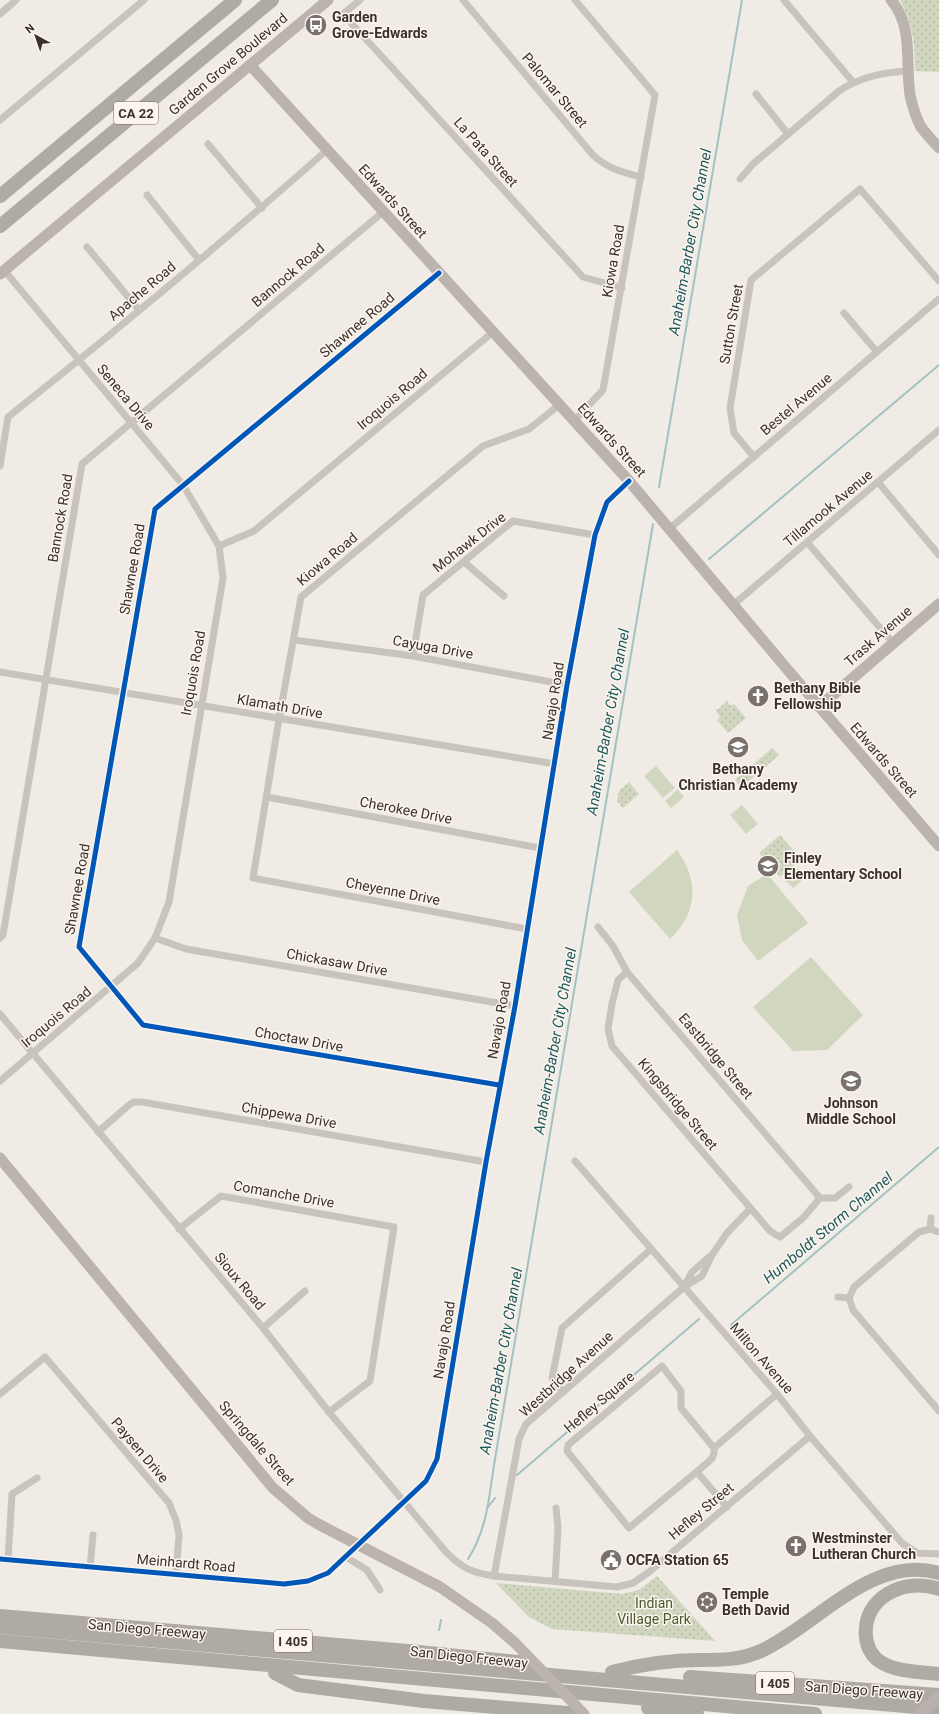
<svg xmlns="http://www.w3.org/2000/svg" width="939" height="1714" font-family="Roboto,sans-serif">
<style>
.green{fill:#d1d6bf}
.park{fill:url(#park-dots)}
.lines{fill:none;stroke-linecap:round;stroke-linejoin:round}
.stream{stroke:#a1c2c1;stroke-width:2}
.street{stroke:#c9c3be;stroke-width:7}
.secondary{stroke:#bab3ae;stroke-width:11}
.highway{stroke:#afaaa4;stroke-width:14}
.secondary-bridge{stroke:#bab3ae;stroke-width:11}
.primary-bridge{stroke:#b8b1ad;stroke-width:12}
.cycleway-casing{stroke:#fbf5ee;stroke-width:8}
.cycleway{stroke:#0057b8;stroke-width:5}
.labels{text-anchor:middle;stroke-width:3;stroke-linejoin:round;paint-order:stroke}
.shield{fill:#fbf5ee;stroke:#756b66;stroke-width:1}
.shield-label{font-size:13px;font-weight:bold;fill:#3b302b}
.poi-label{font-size:14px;font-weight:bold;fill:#3b302b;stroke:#fbf5ee;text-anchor:start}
.street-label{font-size:14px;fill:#3b302b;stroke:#fbf5ee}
.park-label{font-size:14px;fill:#4a5a2e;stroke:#fbf5ee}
.water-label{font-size:15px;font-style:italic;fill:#1f5a5e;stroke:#fbf5ee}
</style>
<defs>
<pattern id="park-dots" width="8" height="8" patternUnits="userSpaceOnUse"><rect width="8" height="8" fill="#d1d6bf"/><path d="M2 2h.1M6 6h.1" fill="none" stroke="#b4b8a4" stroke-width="1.8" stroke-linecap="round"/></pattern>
</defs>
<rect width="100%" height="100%" fill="#f0ebe5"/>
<g class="green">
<polygon points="656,766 675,788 663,798 644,776"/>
<polygon points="678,789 684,797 671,808 665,801"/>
<polygon points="742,805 758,824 746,834 730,815"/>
<path d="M 677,850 C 699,880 698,912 670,939 L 629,892 Z"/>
<polygon points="797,868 805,878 793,888 784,879"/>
<polygon points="767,874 808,923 758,961 742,940 737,915 748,886"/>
<polygon points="811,957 863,1015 827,1050 793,1051 753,1007"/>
</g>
<g class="park">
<path d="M 900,0 L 939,0 L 939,72 L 915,71 C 915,44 913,24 900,0 Z"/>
<polygon points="727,701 731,706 734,704 746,718 728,733 717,720 720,717 716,711"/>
<polygon points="772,748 779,755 748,782 749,784 742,789 735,780"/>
<polygon points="629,782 639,794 623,808 617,801 619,791"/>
<polygon points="780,835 801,859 780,877 759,853"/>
<polygon points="657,1576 715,1641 552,1629 529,1617 496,1583 622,1594 639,1590"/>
</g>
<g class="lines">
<g class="stream">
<polyline points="659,487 742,0"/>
<polyline points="709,559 939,365"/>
<polyline points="731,1325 939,1147"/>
<polyline points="517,1475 699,1319"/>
<polyline points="488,1507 495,1498"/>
<path d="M 468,1559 C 488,1528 489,1495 495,1459 L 653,524"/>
<polyline points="439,1630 441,1620"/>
</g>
<g class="street">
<polyline points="360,0 343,14 583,277 622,288"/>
<path d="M 463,0 L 592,154 C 606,168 622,172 641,177"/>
<polyline points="784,0 853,82"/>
<polyline points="0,14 16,0"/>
<polyline points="756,94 788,134"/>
<polyline points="0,120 144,0"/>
<polyline points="208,144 262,208"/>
<path d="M 740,179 L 753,164 L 839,91 C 860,77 882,72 908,71"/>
<polyline points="147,195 199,260"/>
<polyline points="87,247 139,310"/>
<polyline points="4,270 183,485 219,546"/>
<polyline points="439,273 155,509 79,947 143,1025 499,1085"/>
<polyline points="844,313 877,352"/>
<polyline points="574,421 603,390 655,95 575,0"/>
<polyline points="754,457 734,433 730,408 751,280 860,189 939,281"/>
<path d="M 0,466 L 8,417 C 116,331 223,242 327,150"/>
<polyline points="878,482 939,555"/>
<polyline points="669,529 939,299"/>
<polyline points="807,542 893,643"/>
<polyline points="464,562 504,596"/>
<polyline points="733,605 939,430"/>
<polyline points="294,640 413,656 567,685"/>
<polyline points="413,656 423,595 513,521 595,535"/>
<polyline points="0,672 555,764"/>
<polyline points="267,797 540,848"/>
<polyline points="598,927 613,946 627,972 820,1198"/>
<polyline points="527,929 253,878 279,719 301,597 483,446 529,429 559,405"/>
<polyline points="0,938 3,935 82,464 383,212"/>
<polyline points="155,938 186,949 515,1006"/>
<polyline points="627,972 618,980 612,1004 608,1029 612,1046 770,1231 780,1237 803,1218 820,1198 835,1198 849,1187"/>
<path d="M 0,1014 L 263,1328 L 329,1412 L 446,1552 C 462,1568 472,1573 494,1576 L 617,1587 L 633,1583 L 649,1572 L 810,1436"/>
<polyline points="0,1081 138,963 155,938 169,902 223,578 219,546 254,531 493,332"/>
<polyline points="98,1132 129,1105 134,1102 142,1102 486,1162"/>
<polyline points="575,1161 777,1394 810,1436 902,1543 917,1553 939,1554"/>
<polyline points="179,1229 221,1196 394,1227 370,1381 329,1412"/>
<polyline points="930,1229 931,1218"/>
<polyline points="939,1232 930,1229 919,1232 854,1287 849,1298 853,1310 939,1411"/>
<polyline points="684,1287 692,1272 709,1257"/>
<polyline points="838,1297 849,1298"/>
<polyline points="263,1328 305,1291"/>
<path d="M 662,1366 L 681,1391 L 681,1408 L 714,1448 C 715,1456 712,1459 706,1464 L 629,1528 L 567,1451 L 568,1445 Z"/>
<polyline points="563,1392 552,1378 562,1328 650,1250"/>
<polyline points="0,1394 45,1357 169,1503 176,1520 179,1535 176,1574"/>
<polyline points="714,1448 777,1394"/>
<polyline points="697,1472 727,1507"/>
<polyline points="346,1557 367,1570 380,1590"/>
<polyline points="0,1559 284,1584 308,1581 328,1573 426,1481 437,1459 486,1162 515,1006 567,685 595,535 607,502 629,481"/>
<polyline points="8,1560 12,1494 37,1478"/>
<polyline points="90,1567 93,1535"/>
<polyline points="494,1576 519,1439 526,1424 684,1287 702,1276 712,1255 727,1233 750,1209"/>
<polyline points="555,1581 558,1528 556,1508"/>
</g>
<g class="secondary">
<path d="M 891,0 C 914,27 905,62 910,95 C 912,104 916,118 921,127 C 926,134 933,141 939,148"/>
<polyline points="250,65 629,481 787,669 939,846"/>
<polyline points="0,274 328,0"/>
<polyline points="819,707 939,604"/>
<polyline points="0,1158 273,1488 308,1518 318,1524 440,1587 492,1623 515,1643"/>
</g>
<g class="highway">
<polyline points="0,196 235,0"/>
<polyline points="0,226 272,0"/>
<path d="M 939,1589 C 905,1577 862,1597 866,1637 C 867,1646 871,1655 879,1661 C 895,1672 920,1672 939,1674"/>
<polyline points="0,1616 419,1652 528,1663"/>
<polyline points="0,1627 939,1709"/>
<polyline points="0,1641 815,1714"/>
<path d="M 612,1672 C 639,1665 670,1660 699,1660 C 721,1660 741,1660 761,1651 C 816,1626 873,1553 939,1573"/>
<polyline points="275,1673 298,1685 424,1701 579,1714"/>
<polyline points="690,1677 939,1695"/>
<polyline points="648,1708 697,1714"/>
</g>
<polyline class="secondary-bridge" points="515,1643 584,1714"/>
<polyline class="primary-bridge" points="920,1714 939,1697"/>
<g class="cycleway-casing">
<g id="cycleway">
<polyline points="439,273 155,509 79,947 143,1025 499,1085"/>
<polyline points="0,1559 284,1584 308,1581 328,1573 426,1481 437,1459 486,1162 515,1006 567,685 595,535 607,502 629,481"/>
</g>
</g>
<use href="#cycleway" class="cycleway"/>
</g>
<defs>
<g id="bus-disc" transform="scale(1.15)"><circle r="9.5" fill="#7a716c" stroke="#fbf5ee"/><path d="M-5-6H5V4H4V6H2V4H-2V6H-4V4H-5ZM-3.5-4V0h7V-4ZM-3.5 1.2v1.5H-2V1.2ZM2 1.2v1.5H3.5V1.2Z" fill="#fff"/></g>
<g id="church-disc" transform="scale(1.15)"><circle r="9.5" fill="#7a716c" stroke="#fbf5ee"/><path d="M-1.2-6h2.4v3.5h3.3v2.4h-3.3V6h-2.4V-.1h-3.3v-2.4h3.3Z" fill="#fff"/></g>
<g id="school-disc" transform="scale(1.15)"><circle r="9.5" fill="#7a716c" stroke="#fbf5ee"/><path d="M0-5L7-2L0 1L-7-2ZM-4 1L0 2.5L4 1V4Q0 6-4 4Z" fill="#fff"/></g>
<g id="civic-disc" transform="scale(1.15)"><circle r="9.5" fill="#7a716c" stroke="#fbf5ee"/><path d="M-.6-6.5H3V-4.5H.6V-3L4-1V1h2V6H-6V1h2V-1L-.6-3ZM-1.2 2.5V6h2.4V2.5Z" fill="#fff"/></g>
<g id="synagogue-disc" transform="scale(1.15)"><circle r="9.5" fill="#7a716c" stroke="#fbf5ee"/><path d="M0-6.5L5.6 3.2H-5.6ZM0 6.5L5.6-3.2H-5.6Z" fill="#fff"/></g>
</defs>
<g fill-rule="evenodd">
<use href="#bus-disc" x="316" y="25"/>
<use href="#church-disc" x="758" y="696"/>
<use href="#school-disc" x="738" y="747"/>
<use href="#school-disc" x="768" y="866"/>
<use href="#school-disc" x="851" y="1081"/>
<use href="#church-disc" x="796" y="1546"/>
<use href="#civic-disc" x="611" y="1560"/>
<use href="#synagogue-disc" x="707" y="1602"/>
</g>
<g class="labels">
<g class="shield">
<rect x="114" y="102" width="44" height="22" rx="3"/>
<rect x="274" y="1630" width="38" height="22" rx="3"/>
<rect x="756" y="1672" width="38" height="22" rx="3"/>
</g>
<g class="shield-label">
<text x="136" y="118">CA 22</text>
<text x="293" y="1646">I 405</text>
<text x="775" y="1688">I 405</text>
</g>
<g class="poi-label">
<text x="332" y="22">Garden<tspan x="332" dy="16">Grove-Edwards</tspan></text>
<text x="774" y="693">Bethany Bible<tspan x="774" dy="16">Fellowship</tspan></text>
<text x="738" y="774" text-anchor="middle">Bethany<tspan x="738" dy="16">Christian Academy</tspan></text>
<text x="784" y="863">Finley<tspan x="784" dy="16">Elementary School</tspan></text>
<text x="851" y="1108" text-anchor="middle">Johnson<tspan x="851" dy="16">Middle School</tspan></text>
<text x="812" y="1543">Westminster<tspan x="812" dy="16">Lutheran Church</tspan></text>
<text x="626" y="1565">OCFA Station 65</text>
<text x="722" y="1599">Temple<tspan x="722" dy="16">Beth David</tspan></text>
</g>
<g class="street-label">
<text transform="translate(228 64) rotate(-40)" y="5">Garden Grove Boulevard</text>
<text transform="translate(555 90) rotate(50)" y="5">Palomar Street</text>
<text transform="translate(486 152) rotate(48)" y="5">La Pata Street</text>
<text transform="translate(393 201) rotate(48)" y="5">Edwards Street</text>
<text transform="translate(613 261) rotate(-80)" y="5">Kiowa Road</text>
<text transform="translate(288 275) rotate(-40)" y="5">Bannock Road</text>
<text transform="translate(142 291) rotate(-40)" y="5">Apache Road</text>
<text transform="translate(731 324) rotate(-80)" y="5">Sutton Street</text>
<text transform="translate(357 325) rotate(-40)" y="5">Shawnee Road</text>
<text transform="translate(126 397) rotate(50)" y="5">Seneca Drive</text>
<text transform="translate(392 399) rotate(-40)" y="5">Iroquois Road</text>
<text transform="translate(796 404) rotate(-40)" y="5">Bestel Avenue</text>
<text transform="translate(612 440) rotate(48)" y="5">Edwards Street</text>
<text transform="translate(828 508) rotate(-40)" y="5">Tillamook Avenue</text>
<text transform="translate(60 518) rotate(-80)" y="5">Bannock Road</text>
<text transform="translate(469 542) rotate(-38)" y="5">Mohawk Drive</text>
<text transform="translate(327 559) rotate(-40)" y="5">Kiowa Road</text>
<text transform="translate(132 569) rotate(-80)" y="5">Shawnee Road</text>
<text transform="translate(878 636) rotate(-41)" y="5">Trask Avenue</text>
<text transform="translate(433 647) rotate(10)" y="5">Cayuga Drive</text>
<text transform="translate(193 673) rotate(-80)" y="5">Iroquois Road</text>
<text transform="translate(553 701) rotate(-81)" y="5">Navajo Road</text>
<text transform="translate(280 706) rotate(10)" y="5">Klamath Drive</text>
<text transform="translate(884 760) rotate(49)" y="5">Edwards Street</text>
<text transform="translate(406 810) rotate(11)" y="5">Cherokee Drive</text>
<text transform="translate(77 889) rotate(-80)" y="5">Shawnee Road</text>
<text transform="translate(393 891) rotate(11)" y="5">Cheyenne Drive</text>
<text transform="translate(337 962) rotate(10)" y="5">Chickasaw Drive</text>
<text transform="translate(56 1017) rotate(-40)" y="5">Iroquois Road</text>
<text transform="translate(499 1020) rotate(-80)" y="5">Navajo Road</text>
<text transform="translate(299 1039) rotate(10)" y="5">Choctaw Drive</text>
<text transform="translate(716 1056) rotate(50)" y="5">Eastbridge Street</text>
<text transform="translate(678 1104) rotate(50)" y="5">Kingsbridge Street</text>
<text transform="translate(289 1115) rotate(10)" y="5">Chippewa Drive</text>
<text transform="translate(284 1194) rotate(10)" y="5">Comanche Drive</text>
<text transform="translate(240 1281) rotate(50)" y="5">Sioux Road</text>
<text transform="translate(444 1340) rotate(-81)" y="5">Navajo Road</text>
<text transform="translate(762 1358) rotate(49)" y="5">Milton Avenue</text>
<text transform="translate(566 1374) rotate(-42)" y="5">Westbridge Avenue</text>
<text transform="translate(599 1402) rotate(-40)" y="5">Hefley Square</text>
<text transform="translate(257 1443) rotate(49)" y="5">Springdale Street</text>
<text transform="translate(140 1450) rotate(50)" y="5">Paysen Drive</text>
<text transform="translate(701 1511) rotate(-40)" y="5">Hefley Street</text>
<text transform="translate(186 1563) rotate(5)" y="5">Meinhardt Road</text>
<text transform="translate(147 1629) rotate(5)" y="5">San Diego Freeway</text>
<text transform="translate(469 1657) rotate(6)" y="5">San Diego Freeway</text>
<text transform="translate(864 1690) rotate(4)" y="5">San Diego Freeway</text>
</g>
<g class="park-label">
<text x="654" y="1608">Indian<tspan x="654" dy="16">Village Park</tspan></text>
</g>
<g class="water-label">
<text transform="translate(690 242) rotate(-80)" y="5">Anaheim-Barber City Channel</text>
<text transform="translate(608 722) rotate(-80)" y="5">Anaheim-Barber City Channel</text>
<text transform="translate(555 1041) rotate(-80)" y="5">Anaheim-Barber City Channel</text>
<text transform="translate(828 1228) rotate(-40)" y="5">Humboldt Storm Channel</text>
<text transform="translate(501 1361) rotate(-80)" y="5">Anaheim-Barber City Channel</text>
</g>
</g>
<g transform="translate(36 36) rotate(320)" stroke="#fbf5ee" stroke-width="3" paint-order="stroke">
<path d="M0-3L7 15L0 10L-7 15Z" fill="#3b302b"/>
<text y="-6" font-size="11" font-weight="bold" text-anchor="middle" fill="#3b302b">N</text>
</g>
</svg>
